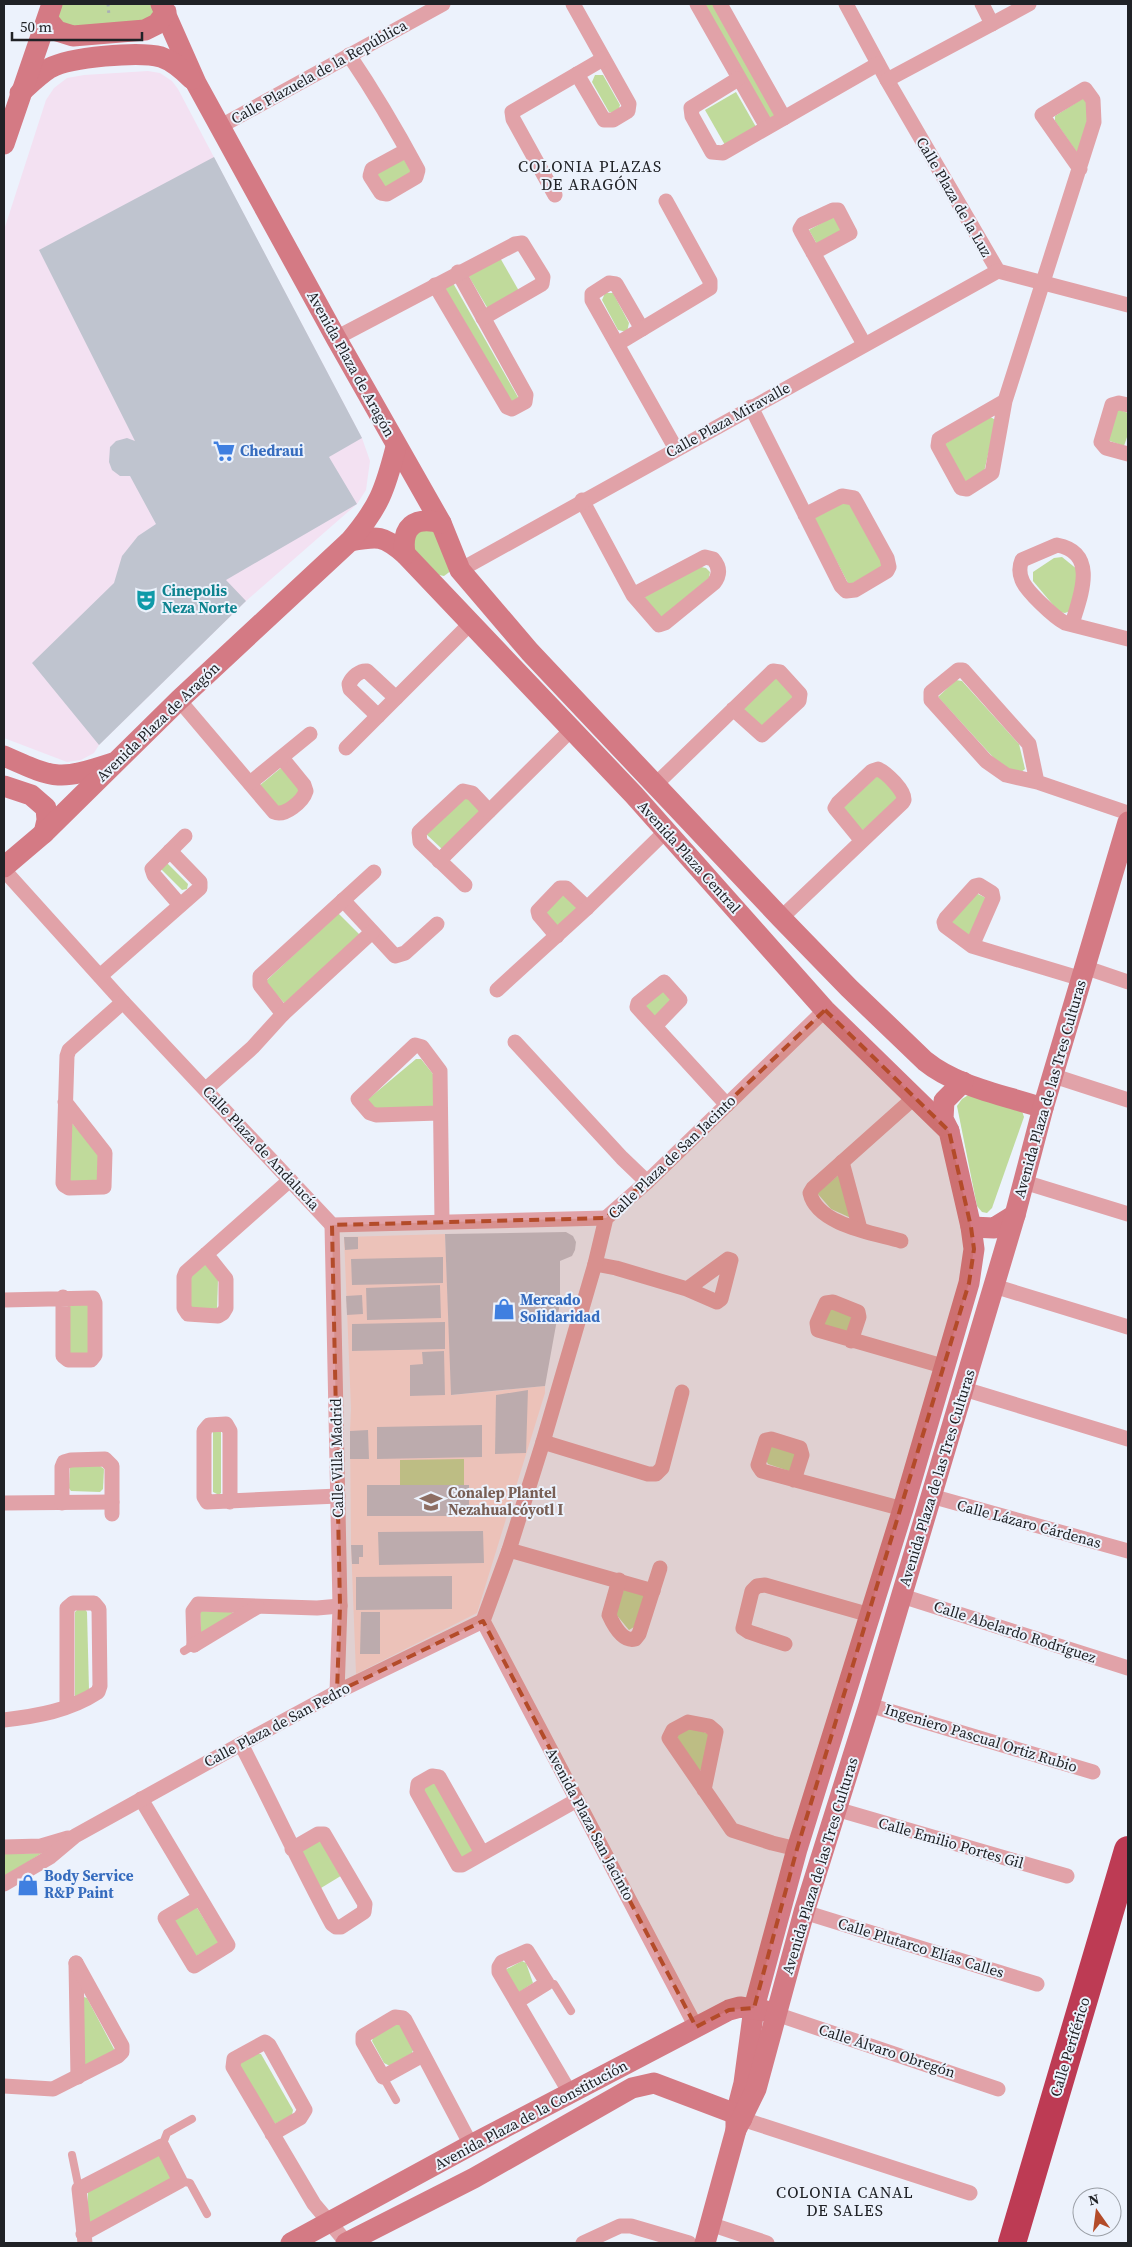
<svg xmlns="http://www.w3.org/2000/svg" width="1132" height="2247" font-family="'Source Serif 4',serif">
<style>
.commercial{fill:#f3e1f2}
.education{fill:#fbe0de}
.green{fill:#c0da9b}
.building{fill:#bfc4cf}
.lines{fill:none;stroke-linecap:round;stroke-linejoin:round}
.path{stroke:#a9aeb6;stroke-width:3;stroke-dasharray:2.5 4;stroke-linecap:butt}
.lane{stroke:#e1a2a8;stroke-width:8}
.street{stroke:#e1a2a8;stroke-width:15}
.secondary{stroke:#d47a84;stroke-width:21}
.highway{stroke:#bd3b54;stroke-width:28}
.marked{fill:#b34b29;fill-opacity:0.2;stroke:#b34b29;stroke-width:4;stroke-dasharray:10 6;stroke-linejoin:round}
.labels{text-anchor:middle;stroke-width:4;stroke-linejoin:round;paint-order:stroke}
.street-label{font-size:15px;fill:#202226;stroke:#ecf2fc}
.shop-label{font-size:15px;font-weight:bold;fill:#366cbe;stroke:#ecf2fc;text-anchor:start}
.culture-label{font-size:15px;font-weight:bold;fill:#0d838f;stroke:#ecf2fc;text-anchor:start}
.education-label{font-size:15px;font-weight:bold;fill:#785e54;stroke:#ecf2fc;text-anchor:start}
.neighbourhood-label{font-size:16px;letter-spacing:1px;fill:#202226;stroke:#ecf2fc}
</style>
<rect width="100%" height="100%" fill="#ecf2fc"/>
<polygon class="commercial" points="148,71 160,73 172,81 178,89 362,438 370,461 366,490 357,504 246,601 99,745 94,753 81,760 67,762 4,738 4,230 46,100 54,88 67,78 84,75"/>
<polygon class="education" points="445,1234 452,1395 545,1386 545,1393 477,1613 356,1674 351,1545 350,1431 351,1408 344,1237"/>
<g class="green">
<polygon points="59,4 152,4 154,14 149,20 77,29 61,23 58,15"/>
<polygon points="703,4 714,4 777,114 769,119"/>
<polygon points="595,75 603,75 620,105 617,114 609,112 592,82"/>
<polygon points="736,92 756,127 725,145 705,110"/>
<polygon points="1085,97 1089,120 1078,154 1055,121 1055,116"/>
<polygon points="403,157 412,174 383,190 374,173"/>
<polygon points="838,214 847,231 818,246 809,230"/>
<polygon points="499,256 519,291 488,309 468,275"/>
<polygon points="453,283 519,399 511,404 444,287"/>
<polygon points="605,293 613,293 629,323 627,332 618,330 602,300"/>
<polygon points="1117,409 1128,413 1128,434 1124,446 1107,440"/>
<polygon points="990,417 996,420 984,472 968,482 962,481 943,445"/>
<polygon points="849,500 884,566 849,585 814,518"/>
<polygon points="420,529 436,532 452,570 444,576 439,575 412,547 412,542"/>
<polygon points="1062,557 1078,570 1079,578 1070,611 1065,613 1059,612 1033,581 1033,572 1054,558"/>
<polygon points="701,567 706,568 710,572 709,578 661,618 645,600 645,594"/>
<polygon points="777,675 796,694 760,728 742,709"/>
<polygon points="956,680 962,681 1019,744 1025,769 1021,772 1002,767 938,697"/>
<polygon points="282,767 302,792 278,811 259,786"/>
<polygon points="878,775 899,797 862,831 842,809"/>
<polygon points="464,794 481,811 442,849 425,833"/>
<polygon points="167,863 188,884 187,889 182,890 161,869"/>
<polygon points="562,893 579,910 559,930 542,913"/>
<polygon points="976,893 986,898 969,937 951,923"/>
<polygon points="338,913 361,936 287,1006 265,982"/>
<polygon points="662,988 674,1000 654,1019 642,1008"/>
<polygon points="416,1059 421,1059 433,1074 434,1107 377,1112 367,1100"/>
<polygon points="970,1094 1022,1111 1024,1117 992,1208 987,1213 982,1212 977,1206 957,1106 962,1099"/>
<polygon points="69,1120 99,1153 100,1183 70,1183"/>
<polygon points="840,1174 851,1218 831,1209 817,1193"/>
<polygon points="205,1263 218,1280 217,1310 191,1310 191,1276"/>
<polygon points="71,1304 86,1304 91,1307 91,1354 68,1355 67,1307"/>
<polygon points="831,1307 852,1314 848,1334 823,1329 827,1309"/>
<polygon points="213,1428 221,1429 221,1493 219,1495 213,1492"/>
<polygon points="772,1444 796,1447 794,1468 789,1471 768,1464 766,1460"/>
<polygon points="464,1459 464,1485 400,1485 400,1460"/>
<polygon points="74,1465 100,1466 104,1469 103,1489 100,1492 71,1491 69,1488 70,1468"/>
<polygon points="624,1589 645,1595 634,1627 629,1630 615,1613"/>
<polygon points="79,1608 84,1608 87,1612 89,1690 75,1697 75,1612"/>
<polygon points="200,1611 232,1612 234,1614 201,1635"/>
<polygon points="689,1726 711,1735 702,1770 697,1770 677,1737 678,1733"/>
<polygon points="436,1779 475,1852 459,1861 420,1787"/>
<polygon points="322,1837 344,1874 321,1888 299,1851"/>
<polygon points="42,1853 4,1877 4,1854"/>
<polygon points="196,1906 219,1943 196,1956 174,1920"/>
<polygon points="522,1961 526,1963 533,1983 518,1993 505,1970"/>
<polygon points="84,1997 87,1998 115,2051 82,2067"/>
<polygon points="396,2023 402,2025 414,2047 412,2053 390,2066 384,2063 372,2041 374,2035"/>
<polygon points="256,2053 261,2054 293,2110 292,2115 275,2124 239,2068 241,2062"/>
<polygon points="158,2153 173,2180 91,2223 87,2221 88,2191"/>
</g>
<g class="building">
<polygon points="214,157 362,438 329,457 357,504 226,580 246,601 99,745 32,663 114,583 122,556 138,536 156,524 130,476 120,476 112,470 109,462 110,447 116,441 127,438 135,441 39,250"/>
<polygon points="566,1232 573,1236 576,1242 575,1250 572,1256 560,1261 560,1303 545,1386 451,1395 445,1234"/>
<polygon points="344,1237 358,1237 358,1249 345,1250"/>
<polygon points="443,1257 443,1283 352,1285 351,1259"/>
<polygon points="440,1285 441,1318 367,1320 366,1288"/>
<polygon points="362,1295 363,1314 347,1315 346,1296"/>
<polygon points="445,1322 445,1349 352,1351 352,1324"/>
<polygon points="444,1351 445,1395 410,1396 410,1365 423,1364 422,1352"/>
<polygon points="528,1390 526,1453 495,1454 496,1395"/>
<polygon points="482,1425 482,1457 377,1459 377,1427"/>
<polygon points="368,1430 369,1459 350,1459 350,1431"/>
<rect x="367" y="1485" width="102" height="31"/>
<polygon points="483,1531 484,1563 379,1565 378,1532"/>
<polygon points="351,1545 363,1545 363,1557 359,1557 359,1564 352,1564"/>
<polygon points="452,1576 452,1609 356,1610 356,1577"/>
<polygon points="361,1612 380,1612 380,1654 360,1654"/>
</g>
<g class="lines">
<polyline class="path" points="108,4 109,16"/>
<g class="lane">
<polyline points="184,1651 194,1645"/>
<polyline points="547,1983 554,1984 571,2011"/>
<polyline points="383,2077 396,2100"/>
<polyline points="162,2146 167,2133 192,2119"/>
<polyline points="72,2155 79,2189"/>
<polyline points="180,2181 190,2183 207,2214"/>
</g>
<g class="street">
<polyline points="573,4 629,104 628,111 613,120 604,120 577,74"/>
<polyline points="697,4 767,127"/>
<polyline points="720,4 784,118"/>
<polyline points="846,4 887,80 998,271 1128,305"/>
<polyline points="982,4 992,24"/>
<path d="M 349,55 C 374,92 397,131 418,170 L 416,177 L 387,194 L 381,193 L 370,176 L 372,169 L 407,150"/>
<polyline points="738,79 691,108 692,116 712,152 723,153 878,64"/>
<polyline points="887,80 1029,4"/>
<polyline points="221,126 443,4"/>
<polyline points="555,195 513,119 512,112 603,59"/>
<polyline points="813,253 850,233 838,210 833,210 803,224 800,229 801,231 864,344"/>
<polyline points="435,285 507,407 512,409 525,402 526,395 458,272"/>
<polyline points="642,329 616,284 609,283 592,294 592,300 676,449"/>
<polyline points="336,338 515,244 522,243 543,277 542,284 483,318"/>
<polyline points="617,344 710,288 710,281 666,201"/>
<polyline points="1005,401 939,439 938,446 961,488 967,489 992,473 1005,401 1094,122 1093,100 1085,89 1042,115 1080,169"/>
<polyline points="1128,405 1119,403 1112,405 1101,442 1106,448 1128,454"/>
<polyline points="751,407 841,586 846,591 855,590 887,571 889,567 887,558 854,498 842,496 805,515"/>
<path d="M 582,500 L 633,595 L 659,625 L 665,623 L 714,583 C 720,575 720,567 713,559 L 705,557 L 633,595"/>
<polyline points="460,570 998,271"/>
<path d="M 1072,624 C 1080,597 1099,553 1057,545 L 1022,560 C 1019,567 1019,573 1022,580 C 1026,591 1054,617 1065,623 L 1128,639"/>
<path d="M 179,700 L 274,812 C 285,817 303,801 306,791 L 304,785 L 282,758"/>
<path d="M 378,716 L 350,689 L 349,684 C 352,677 360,670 367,671 L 396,698"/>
<polyline points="346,748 470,624"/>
<polyline points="1037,782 1029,744 963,670 958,670 931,692 931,700 986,761 1006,775 1037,782 1128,813"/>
<polyline points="250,783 310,734"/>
<polyline points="655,785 773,671 780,672 800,694 799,701 762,735 733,709"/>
<polyline points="439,861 571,730"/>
<polyline points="4,870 123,1002 332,1225 606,1218"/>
<polyline points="465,885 420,842 419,832 463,791 472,793 489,811"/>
<polyline points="343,900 395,956 405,953 437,924"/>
<polyline points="180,905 154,875 152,869 185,836"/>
<path d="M 781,918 L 903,802 L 904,800 C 905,791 887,773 878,769 L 872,771 L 838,803 L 835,808 L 862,841"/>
<polyline points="557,936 539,915 538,911 560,888 566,888 587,908"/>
<polyline points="972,946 993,898 992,893 979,885 975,886 946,918 944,922 945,926 972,946 1082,979"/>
<polyline points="1084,967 1128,982"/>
<polyline points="100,976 200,888 200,882 170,851"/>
<polyline points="497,990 587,908 666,831"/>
<polyline points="283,1014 260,985 260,976 374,872"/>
<polyline points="655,1026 680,1000 664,982 638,1003 637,1007 727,1105"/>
<polyline points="515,1042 622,1158 647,1182"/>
<polyline points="1054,1076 1128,1100"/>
<polyline points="206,1089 253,1047 283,1014 372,932"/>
<polyline points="65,1102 105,1153 104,1187 69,1188 64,1185 63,1183 67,1056 69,1050 123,1002"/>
<polyline points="439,1113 376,1115 370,1113 358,1099 415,1045 422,1047 440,1071 442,1221"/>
<polyline points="842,1162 860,1229"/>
<polyline points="1024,1182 1128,1214"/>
<polyline points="332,1225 340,1606 337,1692"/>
<path d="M 901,1241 C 874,1233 817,1225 810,1193 L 813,1188 L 915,1097"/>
<polyline points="206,1254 226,1279 226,1308 223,1313 218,1316 188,1314 184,1308 184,1277 186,1272 290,1180"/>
<polyline points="595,1264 616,1268 687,1289 717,1302 721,1299 731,1260 728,1259 687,1289"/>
<polyline points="994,1286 1128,1327"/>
<polyline points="4,1300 93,1298 95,1303 95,1355 91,1360 68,1360 63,1356 63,1297"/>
<polyline points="851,1341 859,1317 858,1312 833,1302 826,1303 817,1323 818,1330 946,1367"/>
<polyline points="964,1389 1128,1439"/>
<polyline points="543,1442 648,1474 656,1474 662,1468 682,1392"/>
<polyline points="794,1480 802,1455 800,1448 771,1439 766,1440 758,1465 762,1471 903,1509"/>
<polyline points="931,1496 1128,1551"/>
<polyline points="230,1502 230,1431 226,1424 209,1425 204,1431 204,1497 207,1502 338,1496"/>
<polyline points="4,1503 112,1502"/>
<polyline points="62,1503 62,1467 64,1462 71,1460 105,1459 112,1466 112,1514"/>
<polyline points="509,1550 653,1591"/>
<path d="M 619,1580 L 609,1615 C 614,1626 623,1642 635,1639 L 639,1634 L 660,1568"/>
<polyline points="902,1596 1128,1668"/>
<polyline points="483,1621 509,1550 543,1442 595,1264 606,1218 647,1182 825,1010"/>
<polyline points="483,1621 696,2027"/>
<polyline points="785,1644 749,1632 743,1628 752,1591 757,1586 765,1585 870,1615"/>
<polyline points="194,1645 193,1611 198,1604 317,1608 340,1606"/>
<polyline points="194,1645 257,1607"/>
<polyline points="869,1705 1093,1772"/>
<path d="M 4,1720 C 37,1716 69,1711 98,1692 L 100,1686 L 99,1609 L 94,1603 L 73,1603 L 67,1608 L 67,1707"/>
<path d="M 241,1744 C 272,1804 300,1865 332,1924 L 336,1927 L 341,1927 L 364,1912 L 365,1904 L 324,1834 L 318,1834 L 292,1849"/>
<polyline points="704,1790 716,1732 709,1726 688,1722 673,1730 669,1738 671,1741 732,1830 772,1843 797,1849"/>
<polyline points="141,1799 228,1945 194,1966 165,1918 199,1898"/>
<polyline points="836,1809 1067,1876"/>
<polyline points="4,1847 41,1846 68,1838"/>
<polyline points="482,1853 439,1777 432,1776 418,1784 417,1792 458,1865 462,1865 577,1800"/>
<polyline points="4,1884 50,1857 75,1836 241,1744 337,1692 483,1621"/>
<polyline points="804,1912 1037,1984"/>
<polyline points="76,1963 78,2077"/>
<polyline points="518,2001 547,1983 527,1951 502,1962 499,1967 499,1972 570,2093"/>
<polyline points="776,2014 998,2089"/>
<polyline points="423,2055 383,2077 363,2042 363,2036 395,2017 403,2018 405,2020 471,2145"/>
<polyline points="4,2086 53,2089 118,2056 122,2052 122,2046 76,1963"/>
<polyline points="742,2119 970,2193"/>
<polyline points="272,2134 300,2118 305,2110 269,2045 265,2042 234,2059 233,2067 314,2204 347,2243"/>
<polyline points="710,2224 767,2243"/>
<polyline points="83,2234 180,2181 162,2146 79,2189 85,2243"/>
<polyline points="583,2243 620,2226 631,2226 689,2243"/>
</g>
<g class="secondary">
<path d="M 161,4 L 196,83 L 336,338 L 441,523 L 460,570 L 530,652 L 781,918 L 849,988 L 925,1061 C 957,1087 1004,1095 1043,1108"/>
<polyline points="48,20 57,31 73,36 145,30 157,24 166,12"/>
<path d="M 20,93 C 29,85 39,75 50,68 C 70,57 139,51 161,57 C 173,61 183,70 192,79"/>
<polyline points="4,144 52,4"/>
<path d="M 350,541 C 378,536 383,535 405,554 L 634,795 L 825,1010 L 949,1131 L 971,1227 L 974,1249 L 969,1283 L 903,1509 L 797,1849 L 754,2008 L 744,2083 L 736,2114 L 736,2130"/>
<path d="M 405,554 C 401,527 414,516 441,523"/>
<path d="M 4,756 C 56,779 58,781 113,763"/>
<polyline points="4,786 31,795 46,808 47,820 44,833"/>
<path d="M 4,867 L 44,833 L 179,700 L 350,541 C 379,507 385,490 396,447"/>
<polyline points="949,1131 943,1119 944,1101 963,1082"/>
<polyline points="971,1227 994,1228 1015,1215"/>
<polyline points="291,2243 471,2145 729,2010 740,2007 766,2011"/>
<polyline points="346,2243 474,2178 632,2088 654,2083 736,2114 742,2119"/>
<polyline points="705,2243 736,2130 756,2089 804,1912 869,1705 1015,1215 1043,1108 1128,822"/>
</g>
<polyline class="highway" points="1012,2243 1128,1850"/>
</g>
<path class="marked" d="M 825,1010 L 949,1131 L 971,1227 L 974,1249 L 969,1283 L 797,1849 L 754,2008 L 729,2010 L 696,2027 L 483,1621 L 337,1692 L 340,1606 L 332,1225 L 606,1218 Z"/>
<defs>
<g id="supermarket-bare" transform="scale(1.725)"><path d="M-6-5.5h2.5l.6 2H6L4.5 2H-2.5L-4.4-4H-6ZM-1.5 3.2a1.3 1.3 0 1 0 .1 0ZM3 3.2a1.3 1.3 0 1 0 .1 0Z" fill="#3f7fe0" stroke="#ecf2fc" stroke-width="2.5" paint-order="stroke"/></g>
<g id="theatre-bare" transform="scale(1.725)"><path d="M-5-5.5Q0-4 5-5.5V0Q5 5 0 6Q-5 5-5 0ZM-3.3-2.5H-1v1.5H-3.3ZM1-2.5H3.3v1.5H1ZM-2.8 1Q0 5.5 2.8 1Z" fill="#0f9aa8" stroke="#ecf2fc" stroke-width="2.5" paint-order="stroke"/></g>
<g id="shop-bare" transform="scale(1.725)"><path d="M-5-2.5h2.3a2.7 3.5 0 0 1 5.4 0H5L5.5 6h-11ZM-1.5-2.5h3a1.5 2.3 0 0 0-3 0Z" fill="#3f7fe0" stroke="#ecf2fc" stroke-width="2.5" paint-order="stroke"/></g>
<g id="school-bare" transform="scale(1.725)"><path d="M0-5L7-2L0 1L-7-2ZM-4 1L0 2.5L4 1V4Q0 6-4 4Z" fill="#8d6e63" stroke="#ecf2fc" stroke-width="2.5" paint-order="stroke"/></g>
</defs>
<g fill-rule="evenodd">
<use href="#supermarket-bare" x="224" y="451"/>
<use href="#theatre-bare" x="146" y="600"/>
<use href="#shop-bare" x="504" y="1309"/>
<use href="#school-bare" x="431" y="1502"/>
<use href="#shop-bare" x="28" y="1885"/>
</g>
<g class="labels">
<g class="street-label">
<text transform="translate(319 72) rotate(-29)" y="5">Calle Plazuela de la República</text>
<text transform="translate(954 197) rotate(60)" y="5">Calle Plaza de la Luz</text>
<text transform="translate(351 364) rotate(61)" y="5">Avenida Plaza de Aragón</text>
<text transform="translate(728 420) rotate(-29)" y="5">Calle Plaza Miravalle</text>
<text transform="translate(158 722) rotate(-44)" y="5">Avenida Plaza de Aragón</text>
<text transform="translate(689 857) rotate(48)" y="5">Avenida Plaza Central</text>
<text transform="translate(1050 1089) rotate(-74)" y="5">Avenida Plaza de las Tres Culturas</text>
<text transform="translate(261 1148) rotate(47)" y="5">Calle Plaza de Andalucía</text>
<text transform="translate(672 1157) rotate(-44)" y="5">Calle Plaza de San Jacinto</text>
<text transform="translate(337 1458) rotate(-91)" y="5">Calle Villa Madrid</text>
<text transform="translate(937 1478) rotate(-73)" y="5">Avenida Plaza de las Tres Culturas</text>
<text transform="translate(1029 1524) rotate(15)" y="5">Calle Lázaro Cárdenas</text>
<text transform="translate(1015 1632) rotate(18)" y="5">Calle Abelardo Rodríguez</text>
<text transform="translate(277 1725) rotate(-28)" y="5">Calle Plaza de San Pedro</text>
<text transform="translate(981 1738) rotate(17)" y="5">Ingeniero Pascual Ortiz Rubio</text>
<text transform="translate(590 1824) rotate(62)" y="5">Avenida Plaza San Jacinto</text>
<text transform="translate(951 1843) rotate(16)" y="5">Calle Emilio Portes Gil</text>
<text transform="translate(820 1866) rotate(-73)" y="5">Avenida Plaza de las Tres Culturas</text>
<text transform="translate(921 1948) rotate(17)" y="5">Calle Plutarco Elías Calles</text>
<text transform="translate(1070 2047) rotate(-73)" y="5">Calle Periférico</text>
<text transform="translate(887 2051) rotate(18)" y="5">Calle Álvaro Obregón</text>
<text transform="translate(531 2115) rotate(-28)" y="5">Avenida Plaza de la Constitución</text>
</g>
<g class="shop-label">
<text x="240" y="456">Chedraui</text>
<text x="520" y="1305">Mercado<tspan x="520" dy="17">Solidaridad</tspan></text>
<text x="44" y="1881">Body Service<tspan x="44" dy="17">R&amp;P Paint</tspan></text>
</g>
<g class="culture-label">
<text x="162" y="596">Cinepolis<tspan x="162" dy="17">Neza Norte</tspan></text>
</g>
<g class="education-label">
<text x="448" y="1498">Conalep Plantel<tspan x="448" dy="17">Nezahualcóyotl I</tspan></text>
</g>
<g class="neighbourhood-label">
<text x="590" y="172">COLONIA PLAZAS<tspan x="590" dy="18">DE ARAGÓN</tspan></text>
<text x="845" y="2198">COLONIA CANAL<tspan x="845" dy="18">DE SALES</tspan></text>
</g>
</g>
<rect width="1132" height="2247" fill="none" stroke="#202226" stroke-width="10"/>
<g transform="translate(1097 2212) rotate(346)"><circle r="24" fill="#ecf2fc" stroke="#9a9fa6"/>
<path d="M0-4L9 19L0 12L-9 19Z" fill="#b34b29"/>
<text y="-8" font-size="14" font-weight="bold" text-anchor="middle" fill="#202226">N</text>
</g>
<path d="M12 32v8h130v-8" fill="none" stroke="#202226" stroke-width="2.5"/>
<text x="20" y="32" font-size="15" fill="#202226" stroke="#ecf2fc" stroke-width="4" paint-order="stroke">50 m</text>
</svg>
